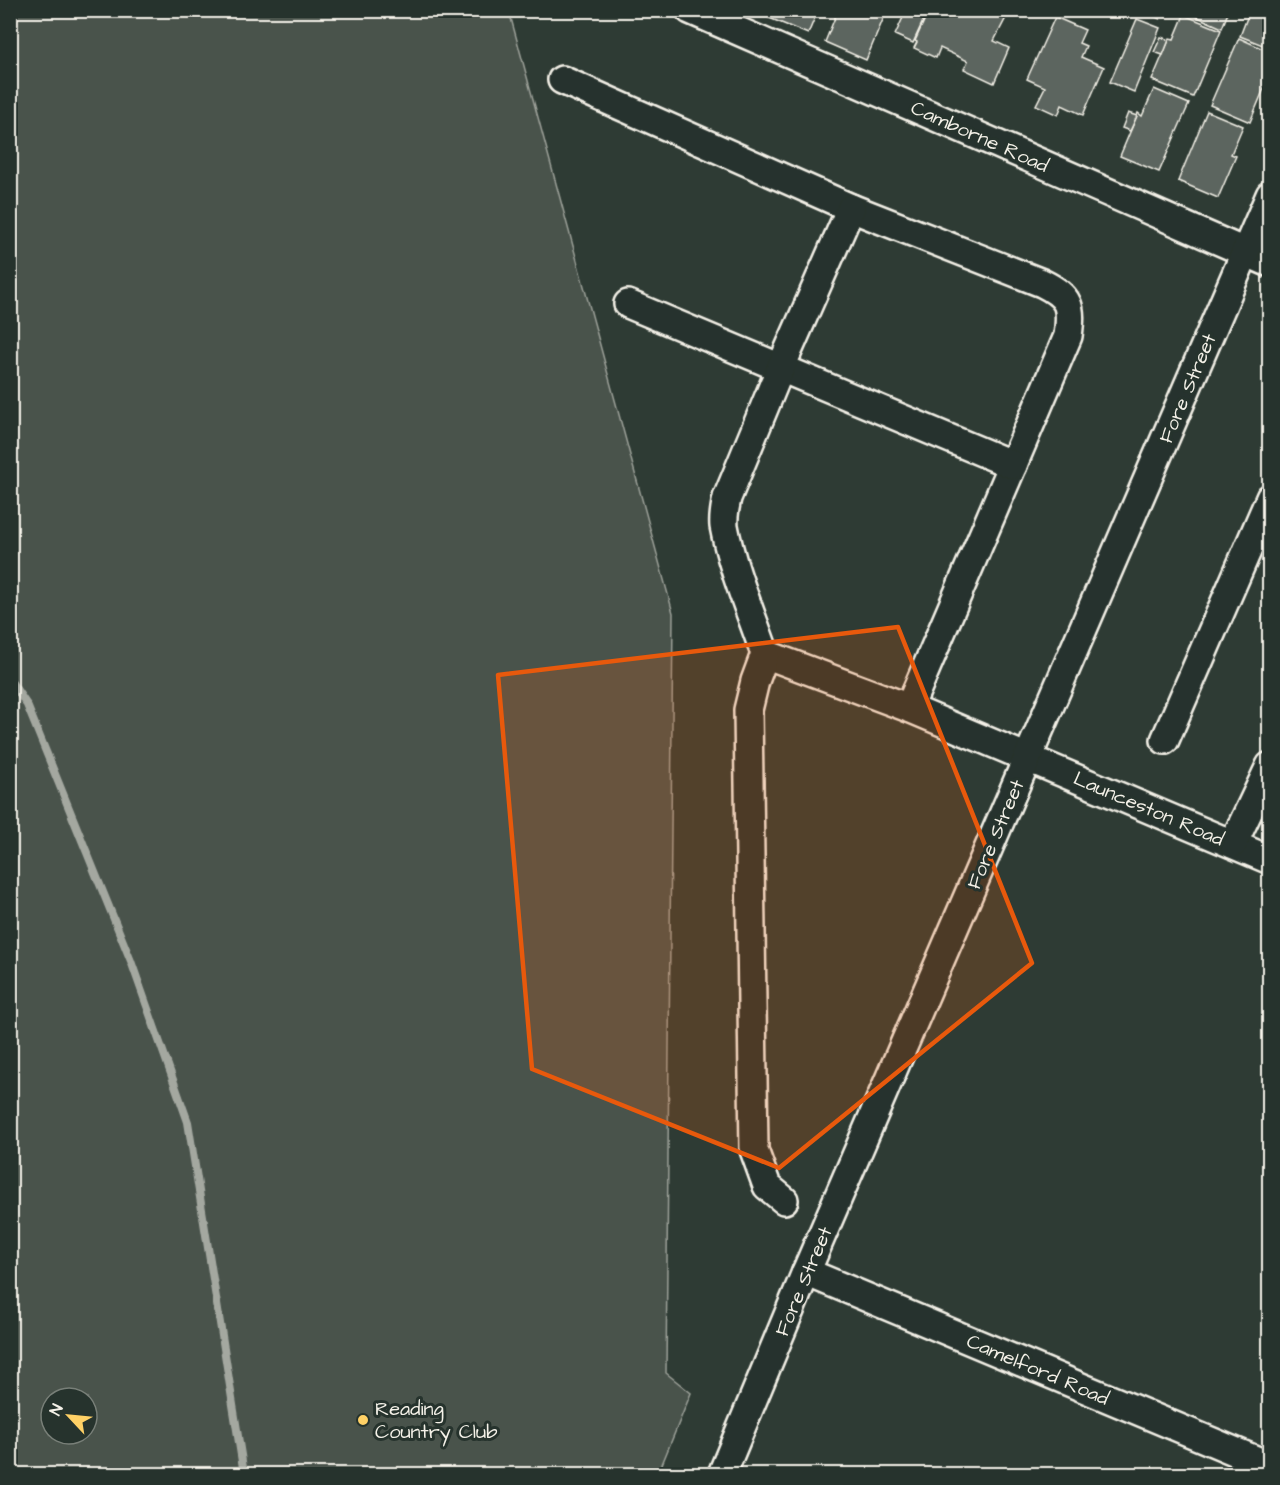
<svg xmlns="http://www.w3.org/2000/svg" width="1280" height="1485" font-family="'Architects Daughter',sans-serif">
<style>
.green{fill:#48524c;stroke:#9ea29a;stroke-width:1.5;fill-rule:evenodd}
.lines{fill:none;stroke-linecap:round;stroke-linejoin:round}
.stream{stroke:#a4a8a0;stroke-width:8}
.building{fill:#5c655e;stroke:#f4f1e8;stroke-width:1.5}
.minor-casing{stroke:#f4f1e8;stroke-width:32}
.minor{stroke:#26332d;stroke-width:27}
.marked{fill:#e8590c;fill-opacity:0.2;stroke:#e8590c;stroke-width:4.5;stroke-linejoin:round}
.poi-dot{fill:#ffd166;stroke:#26332d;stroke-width:2}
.labels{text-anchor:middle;stroke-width:6;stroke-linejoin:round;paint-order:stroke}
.street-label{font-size:20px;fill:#f4f1e8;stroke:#26332d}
.poi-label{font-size:20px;fill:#f4f1e8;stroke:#26332d;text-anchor:start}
</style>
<rect width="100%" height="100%" fill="#2e3b34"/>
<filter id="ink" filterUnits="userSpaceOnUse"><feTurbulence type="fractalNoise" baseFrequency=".0167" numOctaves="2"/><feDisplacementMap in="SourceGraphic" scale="12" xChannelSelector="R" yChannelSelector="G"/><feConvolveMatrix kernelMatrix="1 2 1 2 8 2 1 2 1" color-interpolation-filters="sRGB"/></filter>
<g filter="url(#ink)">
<path class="green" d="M 10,11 L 509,11 L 673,613 L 666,1373 L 691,1393 L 658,1474 L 11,1474 ZM 51,1398 L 87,1398 L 87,1434 L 51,1434 Z"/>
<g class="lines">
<polyline class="stream" points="10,680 27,705 131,961 188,1122 244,1474"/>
</g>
<g class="building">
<polygon points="770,10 818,10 808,34 767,17"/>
<polygon points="838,10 887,10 866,60 825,42"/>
<polygon points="929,10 963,10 969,13 970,10 1010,10 994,41 1009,48 994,83 964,69 968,61 940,48 936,58 914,48 917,42 915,41"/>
<polygon points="1140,10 1164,10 1160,19"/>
<polygon points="1182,10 1229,10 1222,28"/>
<polygon points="1250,10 1270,10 1270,48 1240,36"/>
<polygon points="906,11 924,19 913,43 895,35"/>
<polygon points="1184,15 1221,30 1193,97 1152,80 1169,40 1170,38 1174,39"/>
<polygon points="1055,17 1085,30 1079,43 1086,46 1081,57 1104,67 1083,115 1062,105 1058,115 1036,105 1045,87 1027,79"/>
<polygon points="1137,19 1160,28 1134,92 1110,82"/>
<polygon points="1161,37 1169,40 1163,55 1154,52"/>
<polygon points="1239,38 1270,52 1270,64 1263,78 1268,79 1250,122 1210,105"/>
<polygon points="1154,89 1189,104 1159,172 1120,156 1138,113 1142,116"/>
<polygon points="1207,111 1243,126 1231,154 1236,156 1218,198 1178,181"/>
<polygon points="1128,113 1137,116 1130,131 1122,128"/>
</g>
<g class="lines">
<g class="minor-casing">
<g id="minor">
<polyline points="690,10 1270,263"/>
<path d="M 562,80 L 851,208 L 1042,283 C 1070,297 1072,306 1068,336 L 909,708"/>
<polyline points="628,304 1013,465"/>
<polyline points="765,654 909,708 1270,860"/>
<polyline points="1165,740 1270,498"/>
<polyline points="1233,844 1270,766"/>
<path d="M 784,1200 L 767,1186 L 754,1150 L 748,710 L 755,681 L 765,654 C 751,613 732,569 724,526 C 723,516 725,507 727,498 L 781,367 L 851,208"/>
<polyline points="806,1272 1270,1466"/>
<polyline points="722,1474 806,1272 1270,195"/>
</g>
</g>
<use href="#minor" class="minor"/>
</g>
</g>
<path class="marked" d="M 898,627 L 1032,963 L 779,1168 L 532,1069 L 498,675 Z"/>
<circle class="poi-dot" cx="363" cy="1420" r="6"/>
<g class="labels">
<g class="street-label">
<text transform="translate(980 136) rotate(24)" y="7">Camborne Road</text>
<text transform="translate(1187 388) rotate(-67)" y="7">Fore Street</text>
<text transform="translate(1149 808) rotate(23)" y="7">Launceston Road</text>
<text transform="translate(995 834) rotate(-67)" y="7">Fore Street</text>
<text transform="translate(803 1281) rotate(-67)" y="7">Fore Street</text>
<text transform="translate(1038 1369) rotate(23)" y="7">Camelford Road</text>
</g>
<g class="poi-label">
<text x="375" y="1415">Reading<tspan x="375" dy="23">Country Club</tspan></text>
</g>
</g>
<rect width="1280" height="1485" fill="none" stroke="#26332d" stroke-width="36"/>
<rect x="18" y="18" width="1244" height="1449" fill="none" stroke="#f4f1e8" stroke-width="2" filter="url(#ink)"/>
<g transform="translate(69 1416) rotate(296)"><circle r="28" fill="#26332d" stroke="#787f78" stroke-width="1.5"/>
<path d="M0-4.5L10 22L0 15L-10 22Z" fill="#ffd166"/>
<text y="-9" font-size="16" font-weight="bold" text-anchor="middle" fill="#f4f1e8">N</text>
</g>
</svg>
